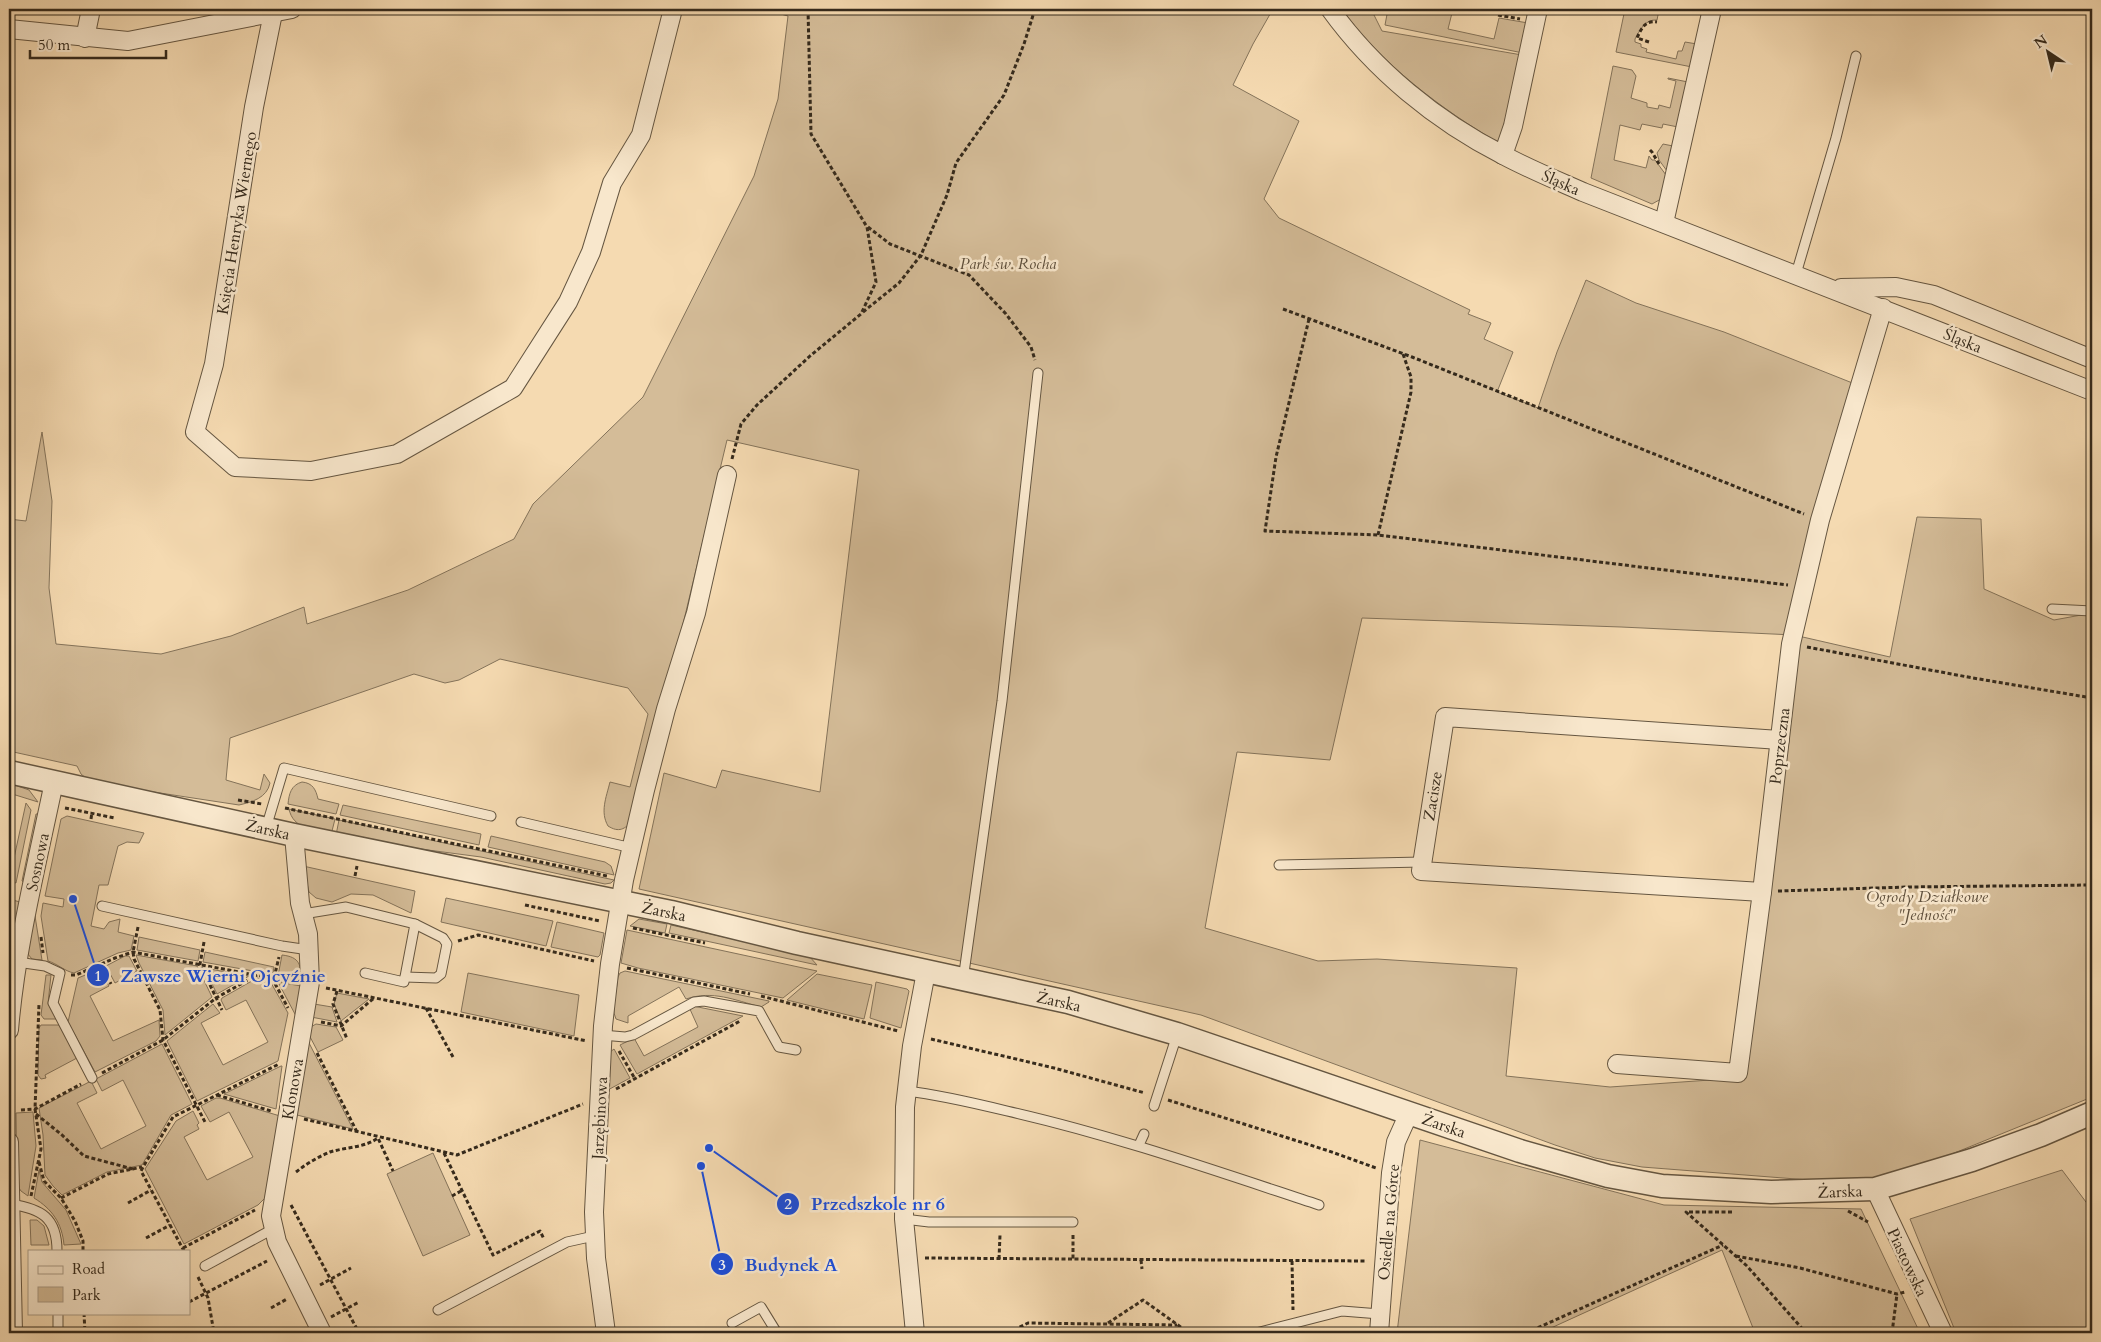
<svg xmlns="http://www.w3.org/2000/svg" width="2101" height="1342" font-family="Cardo,serif">
<style>
.green{fill:#d4bc98;stroke:#84735a;fill-rule:evenodd}
.lines{fill:none;stroke-linecap:round;stroke-linejoin:round}
.service-casing{stroke:#655641;stroke-width:11}
.minor-casing{stroke:#655641;stroke-width:20}
.tertiary-casing{stroke:#655641;stroke-width:25}
.path{stroke:#352a1c;stroke-width:3;stroke-dasharray:4 2.5;stroke-linecap:butt}
.service{stroke:#f8e7cc;stroke-width:9}
.minor{stroke:#f8e7cc;stroke-width:18}
.tertiary{stroke:#f8e7cc;stroke-width:22}
.labels{text-anchor:middle;stroke-width:5;stroke-linejoin:round;paint-order:stroke}
.street-label{font-size:16px;fill:#352a1c;stroke:#f8e7cc}
.park-label{font-size:16px;font-style:italic;fill:#5d4e3b;stroke:#f8e7cc}
.leader{fill:none;stroke:#1d4ed8;stroke-width:2}
.callout-dot{fill:#1d4ed8;stroke:#f8e7cc;stroke-width:2}
.mark-label{font-size:15px;text-anchor:middle;font-weight:bold;fill:#fff}
.callout-label{font-size:18px;text-anchor:middle;font-weight:bold;fill:#1d4ed8;stroke:#f8e7cc;stroke-width:5;stroke-linejoin:round;paint-order:stroke}
</style>
<rect width="100%" height="100%" fill="#f5dab1"/>
<filter id="stains"><feTurbulence type="fractalNoise" baseFrequency=".004" numOctaves="4"/><feColorMatrix values="0 0 0 0 .2 0 0 0 0 .09 0 0 0 0 .02 0 0 0 .5 -.17"/></filter>
<radialGradient id="worn" r=".72"><stop offset=".6" stop-color="#630" stop-opacity="0"/><stop offset="1" stop-color="#630" stop-opacity=".3"/></radialGradient>
<g class="green">
<path d="M 763,9 L 1273,9 L 1253,44 L 1233,85 L 1299,121 L 1264,199 L 1279,218 L 1470,310 L 1468,314 L 1491,323 L 1484,339 L 1513,352 L 1497,392 L 1538,408 L 1557,352 L 1586,280 L 1636,303 L 1724,332 L 1860,386 L 1794,635 L 1890,657 L 1917,517 L 1981,519 L 1984,589 L 2054,620 L 2092,613 L 2092,1097 L 1893,1178 L 1809,1180 L 1642,1167 L 1595,1158 L 1555,1145 L 1201,1015 L 639,889 L 664,773 L 716,788 L 722,770 L 820,792 L 859,470 L 727,440 L 673,666 L 632,821 C 625,829 619,833 608,826 C 600,812 606,798 610,782 L 630,787 L 648,714 L 628,688 L 500,659 L 459,680 L 445,683 L 414,674 L 230,738 L 226,780 L 260,790 L 264,774 L 270,783 C 267,798 252,802 239,805 L 114,786 L 87,779 L 81,774 L 77,766 L 9,751 L 9,519 L 26,521 L 42,432 L 52,501 L 49,588 L 56,644 L 161,654 L 231,636 L 304,607 L 307,624 L 408,590 L 514,539 L 533,504 L 643,397 L 754,176 L 778,99 L 788,16 ZM 1362,618 L 1621,627 L 1794,635 L 1739,1078 L 1610,1087 L 1506,1076 L 1517,968 L 1377,959 L 1318,961 L 1205,928 L 1237,752 L 1330,760 Z"/>
<path d="M 1342,9 L 1371,9 L 1382,31 L 1522,55 L 1499,143 C 1442,110 1380,63 1342,9 Z"/>
<polygon points="1388,9 1453,9 1448,29 1494,39 1499,18 1528,23 1523,53 1385,25"/>
<path d="M 1625,9 L 1659,10 L 1657,20 C 1645,19 1640,30 1635,39 L 1635,42 L 1641,44 L 1641,47 L 1647,49 L 1646,52 L 1676,59 L 1678,51 L 1682,51 L 1685,42 L 1697,44 L 1692,67 L 1616,52 Z"/>
<polygon points="1613,66 1632,70 1636,76 1631,98 1647,103 1647,107 1658,109 1659,105 1670,108 1676,81 1668,79 1668,78 1688,82 1678,127 1663,124 1662,128 1642,124 1640,130 1620,125 1614,160 1646,168 1649,156 1652,160 1655,160 1666,175 1661,199 1652,204 1591,178"/>
<polygon points="1663,144 1673,146 1667,171 1659,160 1657,153"/>
<path d="M 302,782 C 313,783 316,790 318,799 L 339,804 L 336,814 L 288,804 C 289,794 291,785 302,782 Z"/>
<polygon points="9,783 29,790 38,802 9,793"/>
<polygon points="26,803 31,810 16,883 9,881"/>
<polygon points="343,805 481,834 479,845 340,815"/>
<path d="M 289,809 L 335,819 L 331,835 C 314,830 293,829 289,809 Z"/>
<polygon points="36,814 38,814 24,882 22,881"/>
<path d="M 67,816 L 144,833 L 139,843 L 127,842 L 118,846 L 108,885 L 99,885 L 91,926 L 104,929 L 109,922 L 120,919 L 118,932 L 134,936 L 131,950 L 118,953 L 74,973 C 64,971 58,964 48,961 L 41,916 L 43,903 L 63,907 L 64,899 L 45,896 L 61,819 Z"/>
<polygon points="339,820 614,880 611,883 605,884 481,857 375,843 336,835"/>
<polygon points="491,836 605,862 611,866 614,875 488,847"/>
<polygon points="303,866 415,891 411,913 373,895 351,894 332,902 316,898 309,892"/>
<polygon points="446,898 553,921 546,946 441,922"/>
<polygon points="9,899 20,902 9,961"/>
<polygon points="35,916 42,960 32,959 27,953"/>
<polygon points="639,919 667,924 665,933 630,926"/>
<polygon points="557,922 604,933 600,955 598,957 551,947"/>
<polygon points="671,925 809,956 817,965 669,933"/>
<polygon points="627,930 817,971 783,998 638,968 621,963"/>
<polygon points="139,937 200,950 198,961 137,950"/>
<polygon points="205,952 274,967 273,973 270,974 203,962"/>
<polygon points="136,955 197,966 212,997 165,1035 163,1010 139,963"/>
<path d="M 282,955 C 300,957 301,965 301,980 L 278,976 Z"/>
<polygon points="125,956 129,956 137,971 115,983 106,966"/>
<polygon points="204,968 249,976 217,994"/>
<polygon points="100,969 109,986 90,996 113,1041 159,1020 160,1036 156,1041 95,1072 68,1022 78,978"/>
<path d="M 625,971 L 769,1001 L 769,1002 L 761,1007 C 734,1000 713,990 686,999 L 679,987 L 628,1016 L 628,1023 L 616,1019 L 614,1013 L 614,1005 L 618,977 L 620,973 Z"/>
<polygon points="468,973 579,995 574,1036 461,1012"/>
<polygon points="817,974 872,985 864,1019 787,1000"/>
<polygon points="46,975 51,975 48,1004 57,1019 44,1019 41,1015"/>
<polygon points="257,978 270,981 288,1013 278,1061 197,1101 167,1041 213,1004 220,1013 201,1023 223,1065 268,1042 246,1000 226,1010 221,1000 222,998"/>
<polygon points="278,982 301,986 296,1016"/>
<polygon points="876,982 907,989 909,991 901,1028 870,1018"/>
<polygon points="337,993 369,999 341,1021 334,1004"/>
<polygon points="314,1004 332,1007 337,1022 311,1017"/>
<polygon points="693,1006 743,1016 637,1074 620,1045 634,1038 644,1056 698,1027 689,1007"/>
<polygon points="316,1024 336,1027 343,1040 318,1052 308,1033 309,1028"/>
<polygon points="41,1025 59,1025 77,1058 45,1075 46,1078 41,1079 38,1075 39,1028"/>
<polygon points="307,1039 353,1129 293,1114"/>
<polygon points="162,1044 192,1104 171,1115 142,1165 107,1172 62,1195 53,1186 45,1175 43,1135 39,1108 91,1081 97,1093 77,1103 101,1149 146,1126 123,1080 102,1091 96,1079"/>
<polygon points="614,1049 630,1078 606,1091 610,1052"/>
<polygon points="281,1066 282,1066 276,1109 224,1094"/>
<polygon points="216,1098 220,1098 280,1116 267,1196 258,1205 184,1244 145,1169 176,1121 193,1111 199,1123 197,1125 199,1129 184,1137 207,1180 253,1157 229,1112 210,1122 201,1106"/>
<polygon points="33,1112 36,1146 28,1196 21,1191 17,1185 16,1113"/>
<polygon points="1420,1140 1664,1205 1861,1209 1920,1333 1755,1333 1722,1250 1540,1333 1397,1333"/>
<polygon points="433,1153 470,1235 423,1256 387,1174"/>
<path d="M 39,1170 L 42,1182 L 66,1210 L 81,1244 L 64,1245 C 62,1223 52,1209 34,1198 Z"/>
<polygon points="2062,1170 2092,1210 2092,1333 1956,1333 1910,1219"/>
<polygon points="30,1220 37,1220 44,1226 49,1245 31,1245"/>
</g>
<g class="lines">
<g class="service-casing">
<g id="service">
<polyline points="1796,274 1836,138 1856,56"/>
<polyline points="2052,609 2092,611"/>
<polyline points="521,822 632,848"/>
<polyline points="266,828 284,768 491,816"/>
<polyline points="1279,865 1422,862"/>
<polyline points="102,906 282,946 309,950"/>
<polyline points="303,914 346,907 415,924 404,982 365,973"/>
<polyline points="17,962 45,966 60,973 53,1003 92,1078"/>
<polyline points="405,977 436,978 441,974 447,944 443,938 415,924"/>
<polyline points="963,980 1002,701 1038,373"/>
<polyline points="602,1035 625,1037 633,1035 694,1002 704,1001 759,1011 779,1047 796,1050"/>
<path d="M 907,1091 C 941,1095 974,1103 1007,1111 C 1113,1135 1216,1171 1319,1205"/>
<polyline points="1154,1106 1177,1035"/>
<polyline points="1139,1145 1144,1134"/>
<path d="M 11,1204 C 41,1209 57,1217 57,1251"/>
<polyline points="904,1219 929,1222 1073,1222"/>
<polyline points="205,1266 273,1229"/>
<polyline points="438,1310 567,1242 594,1236"/>
<polyline points="58,1313 58,1333"/>
<polyline points="732,1323 761,1307 777,1333"/>
<polyline points="1256,1333 1342,1311 1380,1314"/>
</g>
</g>
<g class="minor-casing">
<g id="minor">
<path d="M 1330,9 C 1374,70 1436,121 1503,155 C 1529,169 1556,180 1583,192 L 2092,391"/>
<polyline points="273,13 254,107 214,364 195,432 235,467 311,471 397,454 513,388 568,302 591,252 612,183 641,135 673,9"/>
<polyline points="9,29 128,41 292,9"/>
<polyline points="85,38 91,9"/>
<polyline points="1503,155 1513,126 1538,9"/>
<polyline points="1664,223 1712,9"/>
<polyline points="1841,288 1896,287 1934,295 2092,359"/>
<polyline points="294,835 300,903 308,934 310,982 271,1216 277,1242 322,1333"/>
<polyline points="1762,892 1421,871 1445,717 1780,740"/>
<path d="M 9,1030 C 16,946 37,864 54,782"/>
<polyline points="1617,1064 1738,1073 1762,892 1791,644 1820,520 1883,308"/>
<polyline points="9,1142 13,1333"/>
<polyline points="1875,1189 1943,1333"/>
<polyline points="606,1333 596,1258 594,1212 603,1026 610,964 624,880 645,790 666,709 696,613 727,475"/>
<polyline points="915,1333 904,1219 905,1107 912,1046 926,972"/>
<polyline points="1379,1333 1391,1173 1396,1142 1409,1113"/>
</g>
</g>
<g class="tertiary-casing">
<polyline id="tertiary" points="9,772 294,835 671,912 797,943 1068,1002 1177,1034 1520,1151 1608,1176 1662,1186 1771,1192 1875,1189 1972,1160 2041,1135 2092,1113"/>
</g>
<g class="path">
<polyline points="1498,15 1520,19"/>
<path d="M 1649,42 L 1637,38 C 1641,29 1645,20 1657,22"/>
<polyline points="1650,150 1652,152 1659,164"/>
<polyline points="868,227 890,244 969,275 1006,314 1031,347 1035,360"/>
<polyline points="1283,309 1412,357 1804,514"/>
<polyline points="863,312 899,283 921,255 947,195 956,163 1004,95 1024,44 1035,9"/>
<polyline points="1309,319 1276,457 1265,531 1378,535 1788,585"/>
<polyline points="732,459 741,424 757,405 810,356 861,314 876,282 867,227 811,134 808,9"/>
<polyline points="1378,535 1411,392 1411,377 1403,354"/>
<polyline points="1807,647 1973,678 2092,698"/>
<polyline points="238,800 262,804"/>
<polyline points="65,808 115,818"/>
<polyline points="285,808 607,876"/>
<polyline points="91,819 92,812"/>
<polyline points="355,876 357,866"/>
<polyline points="1778,891 1908,887 2092,885"/>
<polyline points="525,905 600,921"/>
<polyline points="138,927 133,952 134,959 160,1010 163,1040 206,1124"/>
<polyline points="633,928 705,943"/>
<polyline points="41,937 43,953"/>
<polyline points="458,941 478,935 594,961"/>
<polyline points="204,942 200,964 222,1010"/>
<polyline points="101,965 111,984"/>
<polyline points="627,968 750,994"/>
<polyline points="71,975 76,975 115,958 133,952 292,982"/>
<polyline points="272,978 288,1008"/>
<polyline points="274,978 279,957"/>
<polyline points="326,988 587,1041"/>
<polyline points="337,991 333,1004 347,1039"/>
<polyline points="761,996 898,1031"/>
<polyline points="426,1008 453,1057"/>
<polyline points="321,1022 341,1026 374,998"/>
<polyline points="931,1039 1054,1068 1145,1093"/>
<polyline points="619,1051 635,1079"/>
<polyline points="317,1053 357,1132"/>
<polyline points="102,1073 163,1040 216,998 257,975"/>
<polyline points="616,1089 740,1021"/>
<polyline points="217,1095 271,1111"/>
<polyline points="1168,1100 1329,1151 1376,1168"/>
<polyline points="21,1110 35,1109 81,1084"/>
<polyline points="36,1114 62,1135 84,1156 133,1169"/>
<polyline points="304,1119 457,1155 583,1104"/>
<polyline points="444,1153 493,1255 540,1231 544,1239"/>
<polyline points="39,1162 44,1181 61,1198 75,1221 83,1241 83,1251"/>
<path d="M 296,1172 C 306,1164 318,1157 330,1152 C 346,1147 364,1148 378,1138 L 393,1171"/>
<polyline points="31,1196 41,1149 35,1109 39,1004"/>
<polyline points="452,1196 461,1191"/>
<polyline points="61,1198 108,1174 142,1167"/>
<polyline points="128,1203 151,1190"/>
<polyline points="291,1205 359,1333"/>
<polyline points="1848,1211 1868,1222"/>
<polyline points="1732,1212 1686,1212 1747,1266 1806,1333"/>
<polyline points="1073,1235 1073,1260"/>
<polyline points="146,1238 170,1225"/>
<polyline points="183,1248 255,1210"/>
<polyline points="184,1251 141,1171 143,1167 173,1117 279,1064"/>
<polyline points="1736,1256 1800,1268 1897,1294 1905,1292"/>
<polyline points="925,1258 1367,1261"/>
<polyline points="999,1259 1000,1235"/>
<polyline points="1141,1260 1142,1269"/>
<polyline points="1292,1261 1293,1310"/>
<polyline points="198,1277 208,1298 214,1333"/>
<polyline points="320,1285 351,1268"/>
<polyline points="189,1302 267,1261"/>
<polyline points="271,1308 287,1299"/>
<polyline points="84,1313 85,1333"/>
<polyline points="331,1317 359,1302"/>
<polyline points="1108,1323 1143,1300 1189,1333"/>
<polyline points="202,1333 213,1328"/>
<polyline points="1008,1333 1028,1323 1177,1325"/>
<polyline points="1526,1333 1723,1245"/>
<polyline points="1892,1333 1897,1294"/>
</g>
<use href="#service" class="service"/>
<use href="#minor" class="minor"/>
<use href="#tertiary" class="tertiary"/>
</g>
<g class="labels">
<g class="street-label">
<text transform="translate(1561 182) rotate(24)" y="6">Śląska</text>
<text transform="translate(236 223) rotate(-81)" y="6">Księcia Henryka Wiernego</text>
<text transform="translate(1963 340) rotate(22)" y="6">Śląska</text>
<text transform="translate(1779 746) rotate(-83)" y="6">Poprzeczna</text>
<text transform="translate(1432 796) rotate(-81)" y="6">Zacisze</text>
<text transform="translate(268 829) rotate(13)" y="6">Żarska</text>
<text transform="translate(37 862) rotate(-78)" y="6">Sosnowa</text>
<text transform="translate(664 911) rotate(12)" y="6">Żarska</text>
<text transform="translate(1059 1001) rotate(13)" y="6">Żarska</text>
<text transform="translate(292 1089) rotate(-80)" y="6">Klonowa</text>
<text transform="translate(599 1118) rotate(-87)" y="6">Jarzębinowa</text>
<text transform="translate(1444 1125) rotate(19)" y="6">Żarska</text>
<text transform="translate(1840 1191) rotate(-2)" y="6">Żarska</text>
<text transform="translate(1388 1222) rotate(-85)" y="6">Osiedle na Górce</text>
<text transform="translate(1908 1262) rotate(65)" y="6">Piastowska</text>
</g>
<g class="park-label">
<text x="1008" y="269">Park św. Rocha</text>
<text x="1927" y="902">Ogrody Działkowe<tspan x="1927" dy="18">"Jedność"</tspan></text>
</g>
</g>
<path class="leader" d="M73 899L98 975M709 1148L788 1204M701 1166L722 1264"/>
<g class="callout-dot">
<circle cx="73" cy="899" r="5"/>
<circle cx="709" cy="1148" r="5"/>
<circle cx="701" cy="1166" r="5"/>
<circle cx="98" cy="975" r="12"/>
<circle cx="788" cy="1204" r="12"/>
<circle cx="722" cy="1264" r="12"/>
</g>
<g class="mark-label">
<text x="98" y="981">1</text>
<text x="788" y="1209">2</text>
<text x="722" y="1270">3</text>
</g>
<g class="callout-label">
<text x="223" y="982">Zawsze Wierni Ojcyźnie</text>
<text x="878" y="1210">Przedszkole nr 6</text>
<text x="791" y="1271">Budynek A</text>
</g>
<rect width="2101" height="1342" fill="none" stroke="#f5dab1" stroke-width="30"/>
<rect x="10" y="10" width="2081" height="1322" fill="none" stroke="#352a1c" stroke-width="2.5"/>
<rect x="15" y="15" width="2071" height="1312" fill="none" stroke="#352a1c"/>
<rect x="28" y="1250" width="162" height="65" fill="#f8e7cc" stroke="#aa9b86"/>
<rect x="38" y="1266" width="25" height="8" fill="#f8e7cc" stroke="#aa9b86"/>
<text x="72" y="1274" font-size="15" fill="#352a1c">Road</text>
<rect x="38" y="1287" width="25" height="15" fill="#d4bc98" stroke="#aa9b86"/>
<text x="72" y="1300" font-size="15" fill="#352a1c">Park</text>
<g transform="translate(2048 52) rotate(325)" stroke="#f8e7cc" stroke-width="4" paint-order="stroke">
<path d="M0-4L9 19L0 12L-9 19Z" fill="#352a1c"/>
<text y="-8" font-size="14" font-weight="bold" text-anchor="middle" fill="#352a1c">N</text>
</g>
<path d="M30 50v8h136v-8" fill="none" stroke="#352a1c" stroke-width="2.5"/>
<text x="38" y="50" font-size="15" fill="#352a1c" stroke="#f8e7cc" stroke-width="4" paint-order="stroke">50 m</text>
<rect width="100%" height="100%" filter="url(#stains)"/>
<rect width="100%" height="100%" fill="url(#worn)"/>
</svg>
